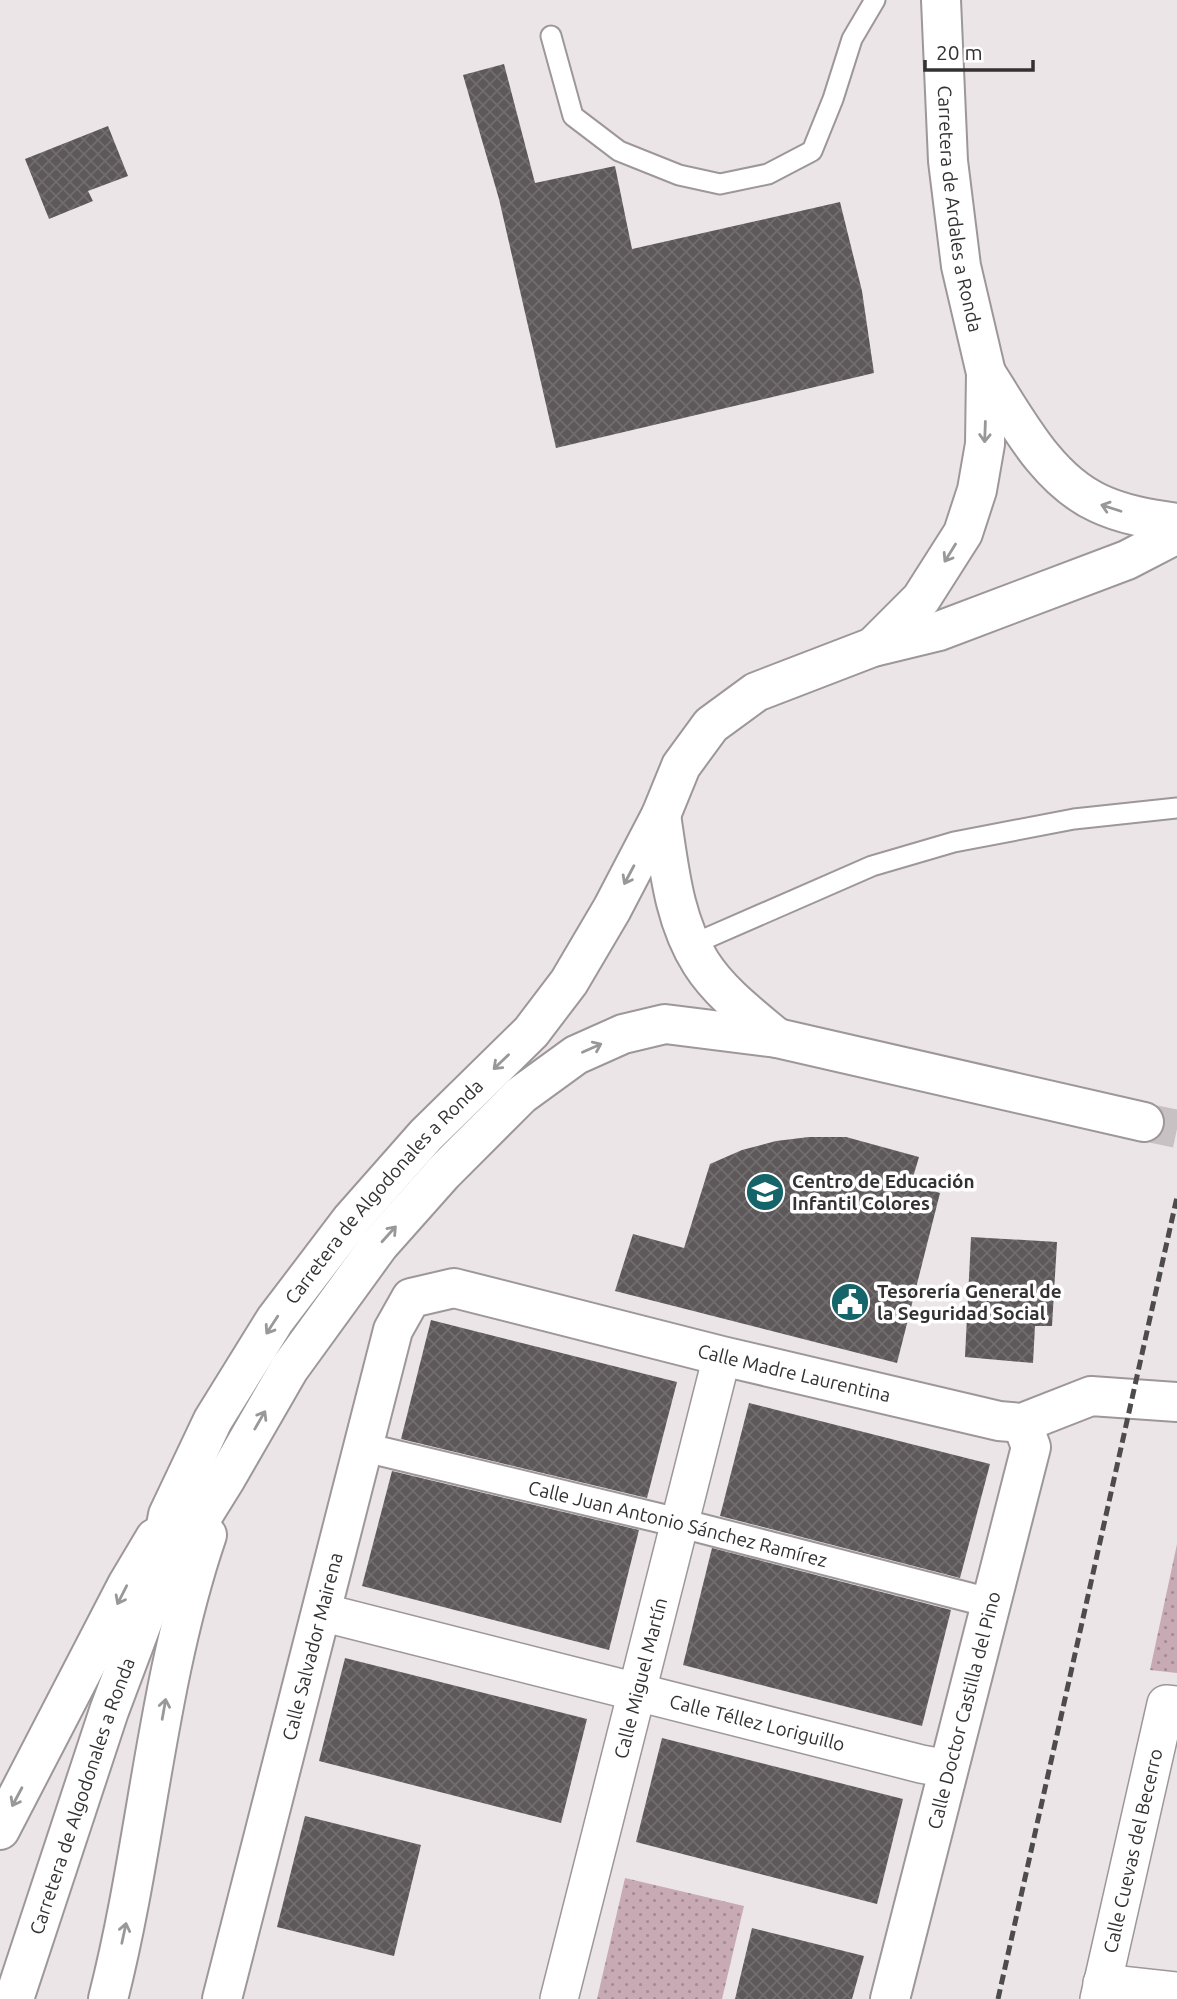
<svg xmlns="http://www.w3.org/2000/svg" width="1177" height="1999" font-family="Ubuntu,sans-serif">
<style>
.green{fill:url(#green-dots)}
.building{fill:url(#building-cross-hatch)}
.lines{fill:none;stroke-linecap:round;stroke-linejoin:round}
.primary-tunnel{stroke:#c7c1c3;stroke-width:38;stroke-dasharray:38 19;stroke-linecap:butt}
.service-casing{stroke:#9d9799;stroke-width:23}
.pedestrian-casing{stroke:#9d9799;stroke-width:32}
.minor-casing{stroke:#9d9799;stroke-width:40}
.tertiary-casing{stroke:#9d9799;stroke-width:42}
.secondary-casing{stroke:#9d9799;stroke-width:42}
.primary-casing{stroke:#9d9799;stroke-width:42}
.service{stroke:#fff;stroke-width:19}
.pedestrian{stroke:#fff;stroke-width:28}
.minor{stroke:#fff;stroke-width:37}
.tertiary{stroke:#fff;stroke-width:38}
.secondary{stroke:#fff;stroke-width:38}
.primary{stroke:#fff;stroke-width:38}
.rail{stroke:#4e4b4c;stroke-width:5;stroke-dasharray:10 5;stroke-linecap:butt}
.oneway{stroke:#999898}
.labels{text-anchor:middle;stroke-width:7;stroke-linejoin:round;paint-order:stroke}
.street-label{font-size:19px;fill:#333132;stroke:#fff}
.poi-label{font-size:19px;font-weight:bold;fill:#333132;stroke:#fff;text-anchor:start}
</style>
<defs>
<pattern id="green-dots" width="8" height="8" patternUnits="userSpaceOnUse" patternTransform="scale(1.75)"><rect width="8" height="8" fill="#c8aab5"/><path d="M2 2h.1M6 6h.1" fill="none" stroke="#a38b94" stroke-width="1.8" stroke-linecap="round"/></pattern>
<pattern id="building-cross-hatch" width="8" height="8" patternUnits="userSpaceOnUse" patternTransform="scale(1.75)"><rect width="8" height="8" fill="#5d585a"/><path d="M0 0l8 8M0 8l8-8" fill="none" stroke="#716d6f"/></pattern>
</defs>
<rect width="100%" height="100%" fill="#ece5e7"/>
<g class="green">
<polygon points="1177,1544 1177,1673 1150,1670"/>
<polygon points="625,1878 744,1906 722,1999 597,1999"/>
</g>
<g class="building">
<polygon points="504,64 535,183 615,166 632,249 840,202 862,291 874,373 556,448 499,199 463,75"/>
<polygon points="108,126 128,176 88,191 93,201 49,219 25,159"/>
<polygon points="809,1137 846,1137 919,1157 911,1184 940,1193 897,1363 615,1291 633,1234 684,1248 710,1164 742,1150 776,1141"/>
<polygon points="971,1237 1057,1242 1052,1326 1035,1326 1033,1363 965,1357"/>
<polygon points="431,1320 677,1382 647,1498 401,1439"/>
<polygon points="749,1403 990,1464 960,1578 720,1516"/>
<polygon points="392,1471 639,1530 609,1650 362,1586"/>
<polygon points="712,1548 951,1610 922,1726 683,1665"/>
<polygon points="345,1658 587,1719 561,1823 319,1761"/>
<polygon points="662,1738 903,1799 877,1904 636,1842"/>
<polygon points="305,1816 421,1845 394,1956 277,1927"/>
<polygon points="752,1928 864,1956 852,1999 735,1999"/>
</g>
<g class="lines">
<polyline class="primary-tunnel" points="1144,1122 1177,1129"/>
<g class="service-casing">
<g id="service">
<polyline points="551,36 573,116 619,151 679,175 720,184 768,174 812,151 833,99 852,39 875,0"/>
<polyline points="691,945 872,866 954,842 1074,819 1177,808"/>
</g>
</g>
<g class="pedestrian-casing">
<g id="pedestrian">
<path id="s1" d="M 363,1447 L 680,1523 L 991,1603"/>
</g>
</g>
<g class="minor-casing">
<g id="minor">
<path id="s2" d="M 321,1612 L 921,1764 L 948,1769"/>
<polyline points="1102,1983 1177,1991"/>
<path id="s3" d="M 559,1999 L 722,1356"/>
<path id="s4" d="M 1099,1999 L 1166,1704 L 1177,1705"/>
</g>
</g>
<g class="tertiary-casing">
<g id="tertiary">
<path id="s5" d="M 222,1999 L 393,1330 L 411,1298 L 454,1288 L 722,1356 L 999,1421 L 1022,1423 L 1091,1396 L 1177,1402"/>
<path id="s6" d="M 890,1999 L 1031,1447 L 1022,1423"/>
</g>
</g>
<g class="secondary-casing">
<g id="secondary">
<path id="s7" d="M 941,0 L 948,161 L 961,266 L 986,373"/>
</g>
</g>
<g class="primary-casing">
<g id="primary">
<path d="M 986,373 C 1016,419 1046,479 1098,503 C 1123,515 1150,519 1177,523"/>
<polyline points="873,647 921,599 963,533 977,490 985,444 986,373"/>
<path d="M 661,815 C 669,866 673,919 701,963 C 720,993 751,1016 777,1038"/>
<polyline points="164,1578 225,1480 289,1369 379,1245 443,1173 521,1095 576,1055 623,1034 665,1024 777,1038 1144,1122"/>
<polyline points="0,1830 127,1585 155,1538"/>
<path id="s8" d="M 14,1999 L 109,1711 L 153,1594 L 168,1515 L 213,1420 L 275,1320 L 351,1220 L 426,1135 L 531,1032 L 569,982 L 612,909 L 661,815 L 681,766 L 711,725 L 756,692 L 873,647 L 939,631 L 1127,560 L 1177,534"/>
<path d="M 108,1999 C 147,1846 156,1685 207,1535"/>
</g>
</g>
<use href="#service" class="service"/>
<use href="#pedestrian" class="pedestrian"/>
<use href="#minor" class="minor"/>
<use href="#tertiary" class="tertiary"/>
<use href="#secondary" class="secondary"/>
<use href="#primary" class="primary"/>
<polyline class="rail" points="998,1999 1177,1197"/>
</g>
<defs><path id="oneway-shaft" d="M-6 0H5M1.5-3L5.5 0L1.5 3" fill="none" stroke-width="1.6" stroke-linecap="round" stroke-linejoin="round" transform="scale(1.75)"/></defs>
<g class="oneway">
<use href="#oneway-shaft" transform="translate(985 432) rotate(92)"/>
<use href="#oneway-shaft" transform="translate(1111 508) rotate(-162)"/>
<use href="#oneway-shaft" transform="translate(950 553) rotate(122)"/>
<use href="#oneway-shaft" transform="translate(629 875) rotate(118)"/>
<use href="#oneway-shaft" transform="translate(592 1048) rotate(-24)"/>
<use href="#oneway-shaft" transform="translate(501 1062) rotate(136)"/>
<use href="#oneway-shaft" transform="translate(389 1234) rotate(-48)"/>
<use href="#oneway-shaft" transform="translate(272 1325) rotate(123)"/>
<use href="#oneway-shaft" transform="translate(260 1420) rotate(-60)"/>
<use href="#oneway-shaft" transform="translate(122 1595) rotate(117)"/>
<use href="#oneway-shaft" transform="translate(164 1709) rotate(-80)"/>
<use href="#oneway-shaft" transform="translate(17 1797) rotate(118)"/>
<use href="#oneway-shaft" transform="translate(124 1933) rotate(-78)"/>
</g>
<defs>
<g id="school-disc" transform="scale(2.0125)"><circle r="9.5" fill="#156469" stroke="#fff"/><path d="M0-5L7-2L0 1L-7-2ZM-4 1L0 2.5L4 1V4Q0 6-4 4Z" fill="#fff"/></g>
<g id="civic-disc" transform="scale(2.0125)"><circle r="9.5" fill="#156469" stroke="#fff"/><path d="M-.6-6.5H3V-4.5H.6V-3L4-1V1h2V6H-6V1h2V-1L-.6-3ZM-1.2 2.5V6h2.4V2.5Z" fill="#fff"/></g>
</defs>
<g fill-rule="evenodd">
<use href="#school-disc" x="765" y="1192"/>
<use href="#civic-disc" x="850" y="1302"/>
</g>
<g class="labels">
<g class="street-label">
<text dy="7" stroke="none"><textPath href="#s7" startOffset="210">Carretera de Ardales a Ronda</textPath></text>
<text dy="7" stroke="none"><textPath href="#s8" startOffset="900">Carretera de Algodonales a Ronda</textPath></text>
<text dy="7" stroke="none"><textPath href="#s5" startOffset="1122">Calle Madre Laurentina</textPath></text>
<text dy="7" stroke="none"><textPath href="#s1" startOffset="324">Calle Juan Antonio Sánchez Ramírez</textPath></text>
<text dy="7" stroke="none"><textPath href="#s5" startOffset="364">Calle Salvador Mairena</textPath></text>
<text dy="7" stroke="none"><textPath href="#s3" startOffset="331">Calle Miguel Martín</textPath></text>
<text dy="7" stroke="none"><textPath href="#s6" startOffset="298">Calle Doctor Castilla del Pino</textPath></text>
<text dy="7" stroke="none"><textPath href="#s2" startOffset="450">Calle Téllez Loriguillo</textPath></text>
<text dy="7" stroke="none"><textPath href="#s8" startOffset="214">Carretera de Algodonales a Ronda</textPath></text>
<text dy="7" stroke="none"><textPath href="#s4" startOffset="152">Calle Cuevas del Becerro</textPath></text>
</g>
<g class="poi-label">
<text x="792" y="1188">Centro de Educación<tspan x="792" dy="22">Infantil Colores</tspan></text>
<text x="877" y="1298">Tesorería General de<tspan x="877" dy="22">la Seguridad Social</tspan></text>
</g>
</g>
<path d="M925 60v10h108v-10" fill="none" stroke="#333132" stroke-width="3.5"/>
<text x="936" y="60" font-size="21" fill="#333132" stroke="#ffffff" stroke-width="5" paint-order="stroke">20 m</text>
</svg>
